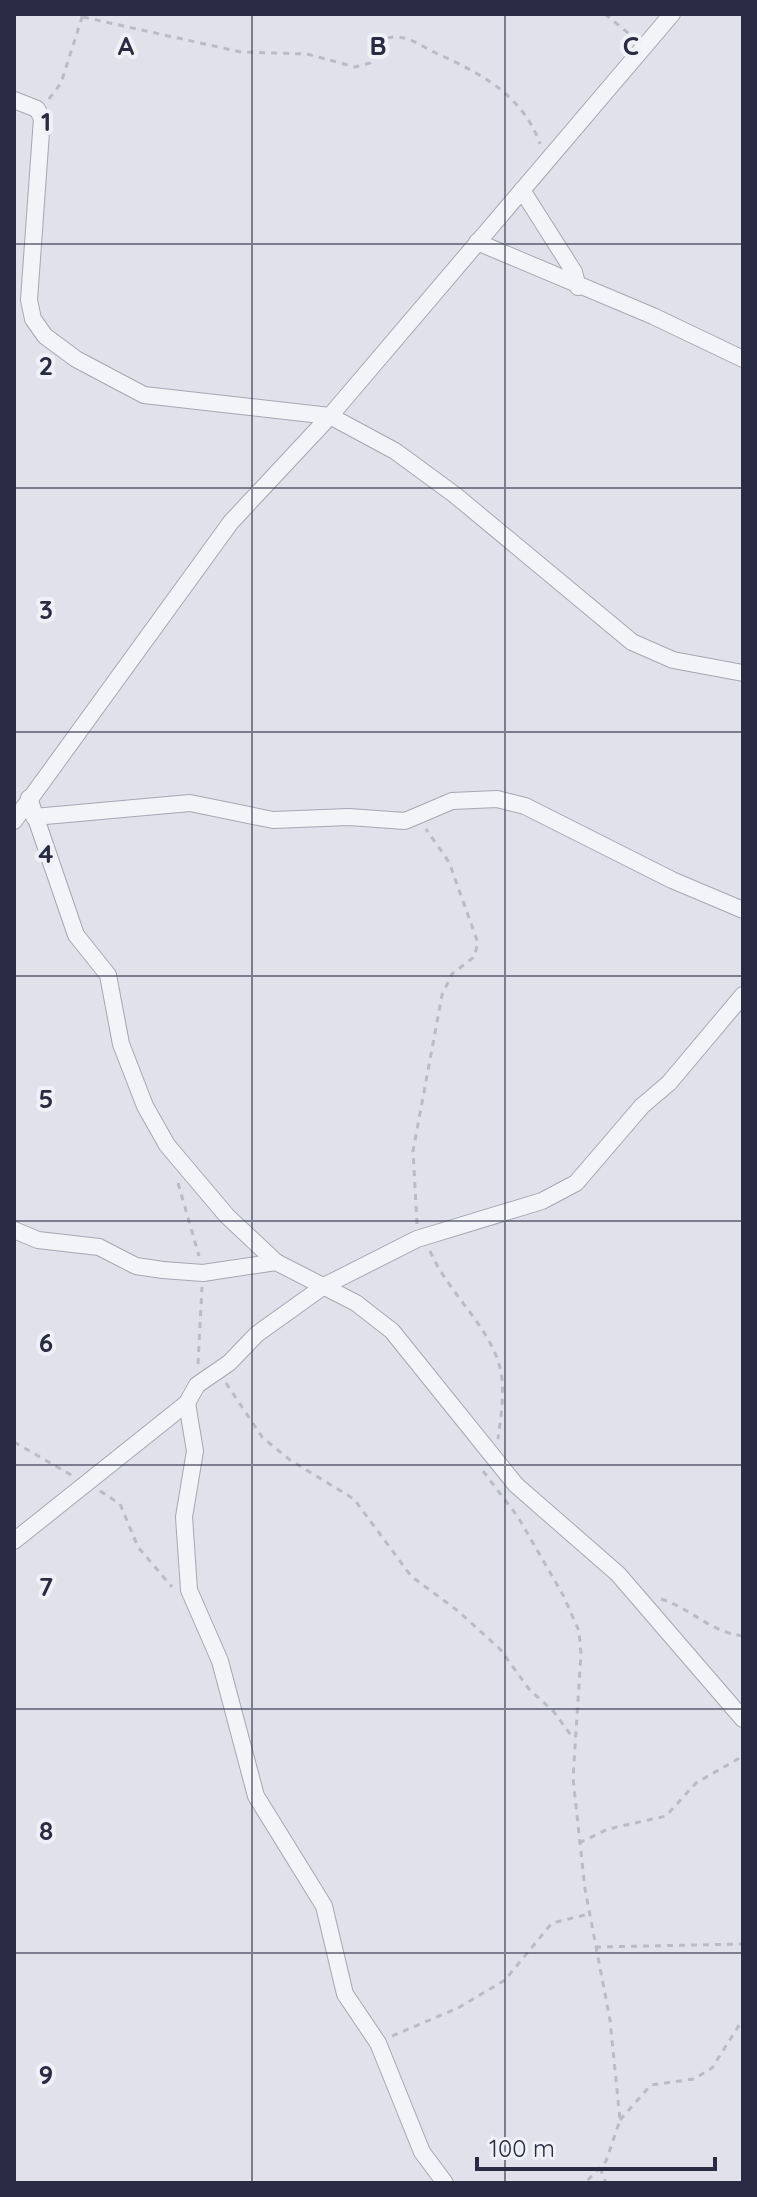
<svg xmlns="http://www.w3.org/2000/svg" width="757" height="2197" font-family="Quicksand,sans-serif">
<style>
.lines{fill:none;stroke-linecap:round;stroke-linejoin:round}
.minor-casing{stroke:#a5a7b4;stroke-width:18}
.path{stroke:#babcc5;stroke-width:3;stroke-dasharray:6 6;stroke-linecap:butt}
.minor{stroke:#f3f4f8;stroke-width:16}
.grid{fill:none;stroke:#282b42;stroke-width:2;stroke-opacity:0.55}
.grid-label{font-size:26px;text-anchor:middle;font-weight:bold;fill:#282b42;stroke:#f0f1f7;stroke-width:8;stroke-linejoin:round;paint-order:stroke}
</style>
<rect width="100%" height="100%" fill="#e0e1ea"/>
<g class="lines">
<g class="minor-casing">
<g id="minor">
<polyline points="14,100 37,109 42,118 29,300 33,319 45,336 76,359 144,395 330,416 395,451 455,495 632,642 673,660 743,673"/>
<polyline points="522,190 574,272 578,287"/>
<polyline points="477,242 653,316 743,359"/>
<polyline points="29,798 76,935 108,975 121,1044 145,1106 167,1145 227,1216 276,1262 356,1303 392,1331 516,1485 618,1574 743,1719"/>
<polyline points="34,817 190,803 273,820 349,817 405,821 452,801 497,799 525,806 672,880 743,910"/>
<polyline points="14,821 231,522 330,416 672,14"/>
<polyline points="14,1230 38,1240 99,1247 136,1266 163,1270 203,1273 276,1262"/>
<polyline points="187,1403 195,1451 184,1517 189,1590 220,1661 256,1796 324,1906 345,1994 378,2043 422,2152 445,2183"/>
<polyline points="14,1541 187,1403 197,1385 229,1363 257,1334 324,1286 417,1239 542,1201 576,1183 642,1106 669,1083 743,995"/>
</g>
</g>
<g class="path">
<polyline points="605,14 633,37"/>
<path d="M 83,17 L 241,52 L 307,54 L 355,67 L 370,63 L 385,39 C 404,32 419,45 436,53 C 480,73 523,95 540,144"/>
<polyline points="49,99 61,83 83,14"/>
<polyline points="178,1183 199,1256"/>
<polyline points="417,1224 413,1151 442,995 452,974 474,957 478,943 449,862 426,829"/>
<path d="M 430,1251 C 447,1291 487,1324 499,1364 C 506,1387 501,1415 498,1439"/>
<polyline points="198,1364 202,1287"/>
<polyline points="226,1383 262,1437 290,1460 354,1499 411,1576 458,1611 500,1649 529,1689 554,1712 573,1738"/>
<polyline points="14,1442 73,1476"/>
<polyline points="483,1471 518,1517 563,1595 579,1631 581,1654 573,1778 585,1889 610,2020 620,2120 606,2161 585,2183"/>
<polyline points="100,1491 120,1504 138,1547 172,1587"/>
<path d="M 661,1599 C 693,1609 707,1631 743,1636"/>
<polyline points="579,1843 608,1829 666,1816 696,1783 743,1756"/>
<polyline points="595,1947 743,1944"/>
<polyline points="392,2036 458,2008 505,1980 552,1923 589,1914"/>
<polyline points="620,2120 651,2085 694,2079 712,2068 743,2019"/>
<polyline points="600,2168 606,2183"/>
</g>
<use href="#minor" class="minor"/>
</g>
<path class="grid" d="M 252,14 L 252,2183M 505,14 L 505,2183M 14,244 L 743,244M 14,488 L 743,488M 14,732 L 743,732M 14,976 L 743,976M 14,1221 L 743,1221M 14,1465 L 743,1465M 14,1709 L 743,1709M 14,1953 L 743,1953"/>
<g class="grid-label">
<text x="126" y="55">A</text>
<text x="378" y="55">B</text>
<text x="631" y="55">C</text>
<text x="46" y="131">1</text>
<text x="46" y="375">2</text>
<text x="46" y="619">3</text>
<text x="46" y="863">4</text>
<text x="46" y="1108">5</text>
<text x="46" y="1352">6</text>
<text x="46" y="1596">7</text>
<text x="46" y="1840">8</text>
<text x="46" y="2084">9</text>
</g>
<rect width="757" height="2197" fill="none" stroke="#282b42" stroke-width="32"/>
<path d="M477 2157v12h238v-12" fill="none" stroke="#282b42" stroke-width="4"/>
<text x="489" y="2157" font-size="24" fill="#282b42" stroke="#f0f1f7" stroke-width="6" paint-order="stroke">100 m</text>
</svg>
